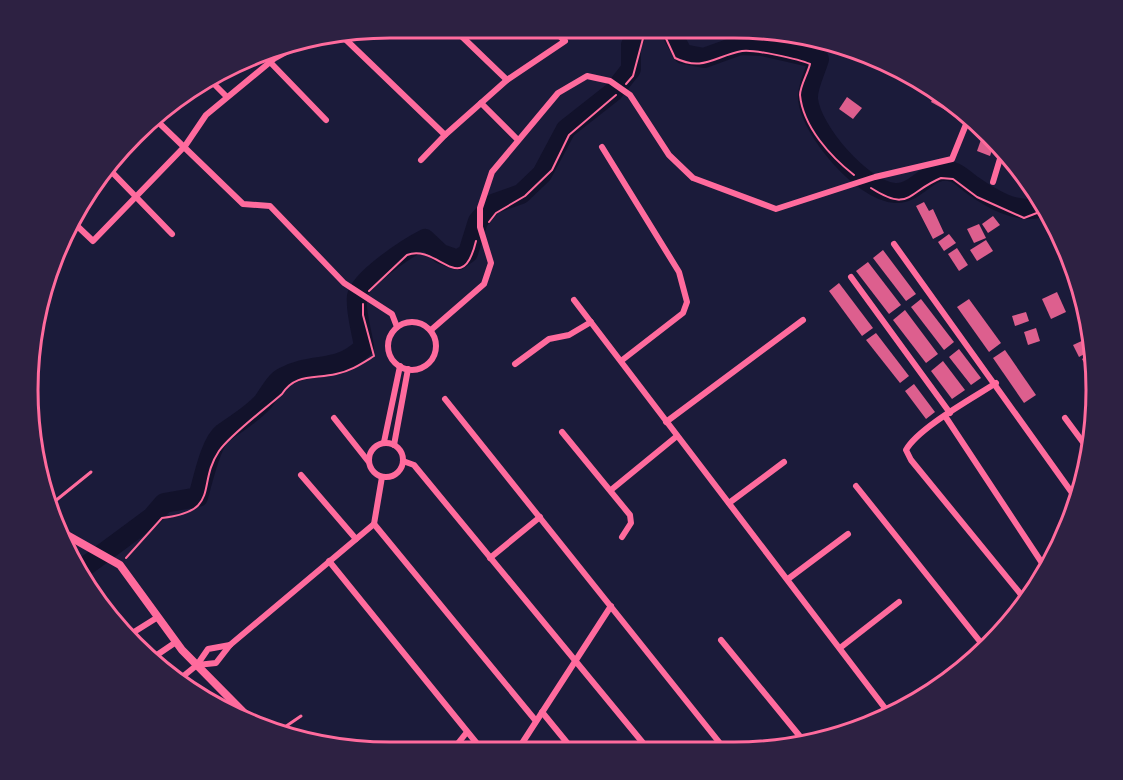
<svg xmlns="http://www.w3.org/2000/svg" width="1123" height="780" font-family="Poppins,sans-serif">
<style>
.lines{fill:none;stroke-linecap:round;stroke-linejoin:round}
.river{stroke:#12122b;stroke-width:20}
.building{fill:#dd5f8e}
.path{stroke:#ff6b9d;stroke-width:2}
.service{stroke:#ff6b9d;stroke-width:3}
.minor{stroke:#ff6b9d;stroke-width:6}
.tertiary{stroke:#ff6b9d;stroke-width:8}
.rim{fill:none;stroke:#ff6b9d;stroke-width:3}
</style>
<rect width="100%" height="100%" fill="#1b1b3a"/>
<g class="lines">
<g class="river">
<path d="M 671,32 L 683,54 L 704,58 L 740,45 L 762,46 L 819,59 C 816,70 807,87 808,99 C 811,131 863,191 895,193 C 917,195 929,164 953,172 C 960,174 966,181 972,185 C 992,199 1015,213 1039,208"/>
<path d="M 79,571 L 152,517 L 164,503 L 198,497 C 203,481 210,443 223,433 C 238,422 250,416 263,402 C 269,394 275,381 284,377 C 313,361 337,374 364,347 C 362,332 355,311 357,296 C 361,278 409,247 425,239 L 441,254 L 458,260 L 468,253 L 478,221 L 493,204 L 521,194 L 542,174 L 566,129 L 613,92 L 631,69 L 631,45 L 638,31"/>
</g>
</g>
<g class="building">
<polygon points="936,92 953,105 949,112 931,102"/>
<polygon points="847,97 862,108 853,119 839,109"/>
<polygon points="983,134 995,142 990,156 977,151"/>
<polygon points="924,202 929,211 933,209 944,233 933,239 916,206"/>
<polygon points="993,216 1000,225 988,233 982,224"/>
<polygon points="979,224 986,238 974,243 967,229"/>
<polygon points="949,234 956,243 944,251 938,242"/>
<polygon points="986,240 993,251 977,261 970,250"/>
<polygon points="957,248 968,265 959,271 948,254"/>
<polygon points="883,250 916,294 906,301 873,258"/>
<polygon points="868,262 901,305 889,314 856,271"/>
<polygon points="839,283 873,328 862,336 829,291"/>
<polygon points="1057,292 1066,312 1051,319 1042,299"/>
<polygon points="921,299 954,342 944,350 911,307"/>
<polygon points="969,299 1001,343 989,352 957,307"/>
<polygon points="905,310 938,354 926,363 893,320"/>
<polygon points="1026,312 1029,321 1015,326 1012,316"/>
<polygon points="1036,328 1040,341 1028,345 1024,332"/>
<polygon points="876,333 909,376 900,383 866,340"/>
<polygon points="1086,339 1088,352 1079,357 1073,345"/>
<polygon points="959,349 981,378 971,385 949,357"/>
<polygon points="1005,350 1036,395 1024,403 993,358"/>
<polygon points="1089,354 1093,377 1093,378 1082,359"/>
<polygon points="943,361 965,390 952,399 931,371"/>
<polygon points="914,384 935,412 926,419 905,391"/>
</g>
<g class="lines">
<g class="path">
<path d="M 663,32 L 675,58 C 703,72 715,56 742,51 C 753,49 799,59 810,64 C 808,73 800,86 800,95 C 803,127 831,157 854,175"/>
<polyline points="626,84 633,76 645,31"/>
<path d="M 871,188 C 910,213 907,192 941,178 L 953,179 L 977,197 L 1024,218 L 1042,211"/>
<polyline points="489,222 496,213 525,196 552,170 569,135 616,95"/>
<path d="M 369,291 L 407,255 C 438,243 462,300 476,241"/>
<path d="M 126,558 L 162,518 C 222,511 196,485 219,451 C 231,434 265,409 282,394 C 295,373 315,379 336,374 C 351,371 361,364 374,356 L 363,315 L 363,304"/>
</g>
<g class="service">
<polyline points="49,506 91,472"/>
<polyline points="279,731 301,716"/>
</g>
<g class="minor">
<polyline points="453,28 507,80"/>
<polyline points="340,34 445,135 507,80 565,41 553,30"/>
<polyline points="270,62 326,120"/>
<polyline points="209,79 227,97"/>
<polyline points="481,103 518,140"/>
<polyline points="154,118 243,204 270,206 344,283 392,314 397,327"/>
<polyline points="602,147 679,272 687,302 683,313 621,361"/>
<polyline points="421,160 445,135"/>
<polyline points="107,167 172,234"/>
<polyline points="993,182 1002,152"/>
<polyline points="73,222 93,241 185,146 206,115 275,58 313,37"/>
<polyline points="894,244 1075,497"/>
<polyline points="851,277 950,413"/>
<polyline points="46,282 47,283"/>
<polyline points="574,300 891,716"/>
<circle cx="412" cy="346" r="24"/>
<polyline points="431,330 484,284 491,263 480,227 480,208 492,172 558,93 587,76 610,81 630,95 669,155 693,178 776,209 875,177 952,159 969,117"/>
<polyline points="515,364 549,339 569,335 591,322"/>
<path d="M 996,383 C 973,398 918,428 906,450 L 911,460 L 1023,597"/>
<polyline points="445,399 723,747"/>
<polyline points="945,416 1044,566"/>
<polyline points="334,418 368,461"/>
<polyline points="1065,418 1085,445"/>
<polyline points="666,422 803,320"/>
<polyline points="562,432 630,515 631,523 622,537"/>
<polyline points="384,442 400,366"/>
<circle cx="386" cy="460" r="17"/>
<polyline points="394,445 408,369"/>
<polyline points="403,461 414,465 648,749"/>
<polyline points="301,475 356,539"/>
<polyline points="856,486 986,649"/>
<polyline points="611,490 677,436"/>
<polyline points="729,503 784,462"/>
<polyline points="374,524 536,721"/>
<polyline points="490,558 540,517"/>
<polyline points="329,561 483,751"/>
<polyline points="788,579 848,534"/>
<polyline points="126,637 158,617"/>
<polyline points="721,640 807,745"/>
<polyline points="840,648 899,602"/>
<polyline points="151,659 176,642"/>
<polyline points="197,665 216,663 230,645 374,524 382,477"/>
<polyline points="181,678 197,665 208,649 230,645"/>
<polyline points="542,712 573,750"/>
<polyline points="890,716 959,664"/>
<polyline points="517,751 611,606"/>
<polyline points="451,752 467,732"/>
</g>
<polyline class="tertiary" points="58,530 120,565 182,650 258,727"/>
</g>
<path d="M0 0H1123V780H0ZM390 38H734A352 352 0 0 1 1086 390V390A352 352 0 0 1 734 742H390A352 352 0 0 1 38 390V390A352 352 0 0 1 390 38Z" fill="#2d2142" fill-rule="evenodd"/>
<path class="rim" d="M390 38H734A352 352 0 0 1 1086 390V390A352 352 0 0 1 734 742H390A352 352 0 0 1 38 390V390A352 352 0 0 1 390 38Z"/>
</svg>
